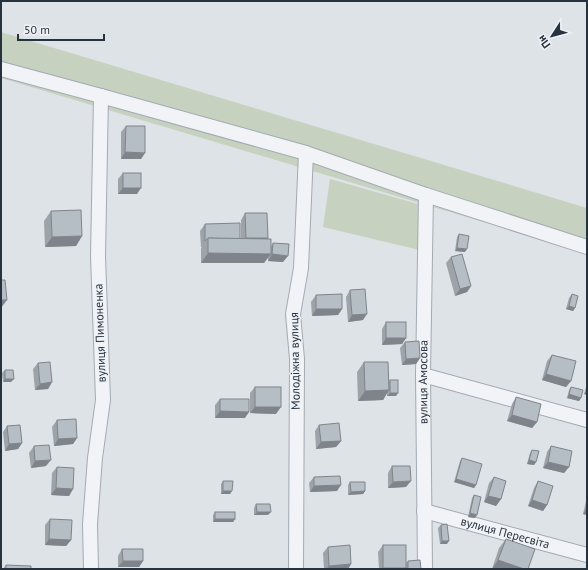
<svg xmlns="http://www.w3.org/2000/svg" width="588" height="570" font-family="'PT Sans',sans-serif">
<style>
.green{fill:#c6d2bf}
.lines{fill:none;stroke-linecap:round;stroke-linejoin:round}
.minor-casing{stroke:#a3aab2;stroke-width:16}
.minor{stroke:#f1f3f6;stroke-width:14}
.wall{fill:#9ca3a9}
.shaded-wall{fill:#7f848a}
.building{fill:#b5bdc5;stroke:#7f848a}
.labels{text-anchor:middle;stroke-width:3;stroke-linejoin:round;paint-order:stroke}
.street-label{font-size:12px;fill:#27323f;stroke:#eef2f6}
</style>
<rect width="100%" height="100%" fill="#dee3e8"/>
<g class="green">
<polygon points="1,32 587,208 587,253 1,78"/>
<polygon points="330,179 432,208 432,253 323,227"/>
</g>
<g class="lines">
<g class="minor-casing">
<g id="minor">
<polyline points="1,69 101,96 306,153 426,195 587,247"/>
<polyline points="423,375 587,420"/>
<path id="s1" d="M 424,511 L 587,555"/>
<polyline points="91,569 90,524 95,458 103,400 98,256 101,96"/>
<polyline points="296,569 297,359 293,314 301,268 306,153"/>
<path id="s2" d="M 425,569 L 423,375 L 426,195"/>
</g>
</g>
<use href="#minor" class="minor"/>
</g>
<g class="wall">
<polygon points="126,126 145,153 141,159 121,159 121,132"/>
<polygon points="123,173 137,194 118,194 118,179"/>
<polygon points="51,211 82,236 76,246 45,247 44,221"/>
<polygon points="245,213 268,238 267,239 271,246 273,243 283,262 268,261 268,257 264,263 201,263 201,248 202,247 201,247 200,231 205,224 241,239 241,220"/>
<polygon points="459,234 465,252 455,251 457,237"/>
<polygon points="451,257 471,286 467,292 455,296 446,263"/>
<polygon points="350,290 363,320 348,322 346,297"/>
<polygon points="572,294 575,308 573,311 566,309 569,298"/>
<polygon points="316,295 342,309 338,315 312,316 311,302"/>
<polygon points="386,322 406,338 402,344 382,345 382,329"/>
<polygon points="405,342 420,358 416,364 402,365 400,348"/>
<polygon points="552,355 571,381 566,387 542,380 547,361"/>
<polygon points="364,362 389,382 390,380 396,396 387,396 387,393 383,400 358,401 357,372"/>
<polygon points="38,363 52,382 48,389 35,390 33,369"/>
<polygon points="5,370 11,382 3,382 2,373"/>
<polygon points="587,384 587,395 584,394"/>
<polygon points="255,387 276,414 250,413 250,393"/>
<polygon points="571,387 581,398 579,401 567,398 569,390"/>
<polygon points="516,397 537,422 532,428 507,421 512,404"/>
<polygon points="220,399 245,418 215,418 215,405"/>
<polygon points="57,420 77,438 73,444 54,446 52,427"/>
<polygon points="319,425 341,441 336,447 316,449 315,431"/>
<polygon points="7,426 22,443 18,449 5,451 3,432"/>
<polygon points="34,446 46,466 31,468 29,453"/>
<polygon points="551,446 569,467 564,473 543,468 547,452"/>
<polygon points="532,450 536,462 534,465 527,464 530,453"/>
<polygon points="462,458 476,485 474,488 454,482 460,461"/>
<polygon points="392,466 406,487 388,488 388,473"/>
<polygon points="57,467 73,489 69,496 51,495 52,473"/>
<polygon points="314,477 337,491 310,492 309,483"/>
<polygon points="494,477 501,499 496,506 484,502 489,483"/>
<polygon points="223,481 230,494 221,494 221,484"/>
<polygon points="538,481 547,505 543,511 528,506 534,488"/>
<polygon points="350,482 365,491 363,494 348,495 348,485"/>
<polygon points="474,495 475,518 468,517 472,498"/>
<polygon points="587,497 587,515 583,514"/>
<polygon points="256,504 268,515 254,515 254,508"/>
<polygon points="215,512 235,519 233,522 213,522 213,515"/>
<polygon points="50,519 71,540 66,546 45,545 45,525"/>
<polygon points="441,525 447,544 440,544 438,528"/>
<polygon points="506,539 528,569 492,569 499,548"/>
<polygon points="383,545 406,563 408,561 421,569 379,569 378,552"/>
<polygon points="328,547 351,564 348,569 324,569 323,553"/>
<polygon points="122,549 143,561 139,567 118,567 118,556"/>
<polygon points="6,565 31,569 3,569"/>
</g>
<g class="shaded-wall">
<polygon points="125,152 145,153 141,159 121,159"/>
<polygon points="123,188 141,188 137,194 118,194"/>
<polygon points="82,236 76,246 45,247 52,237"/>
<polygon points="246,238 268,238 264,244 242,245"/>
<polygon points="457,248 467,249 465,252 455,251"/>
<polygon points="208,253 271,254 264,263 201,263"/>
<polygon points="272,254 288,256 283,262 268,261"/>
<polygon points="471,286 467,292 455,296 460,289"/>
<polygon points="1,300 7,300 1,308"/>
<polygon points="569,306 575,308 573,311 566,309"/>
<polygon points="316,309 342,309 338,315 312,316"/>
<polygon points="367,314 363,320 348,322 352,315"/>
<polygon points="386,338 406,338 402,344 382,345"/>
<polygon points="420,358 416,364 402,365 406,359"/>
<polygon points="546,374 571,381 566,387 542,380"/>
<polygon points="5,379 14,379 11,382 3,382"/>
<polygon points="52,382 48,389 35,390 40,384"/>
<polygon points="389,390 383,400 358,401 365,391"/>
<polygon points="587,390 587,395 584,394"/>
<polygon points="390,393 398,393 396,396 387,396"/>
<polygon points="569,394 581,398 579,401 567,398"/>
<polygon points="255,407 281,407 276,414 250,413"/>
<polygon points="220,411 249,412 245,418 215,418"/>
<polygon points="512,415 537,422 532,428 507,421"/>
<polygon points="77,438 73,444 54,446 58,439"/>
<polygon points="341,441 336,447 316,449 321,442"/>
<polygon points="22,443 18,449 5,451 9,444"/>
<polygon points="51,460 46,466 31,468 35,461"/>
<polygon points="529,460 536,462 534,465 527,464"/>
<polygon points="548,462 569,467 564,473 543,468"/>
<polygon points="456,479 476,485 474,488 454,482"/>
<polygon points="411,481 406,487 388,488 393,482"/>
<polygon points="341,485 337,491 310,492 314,486"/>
<polygon points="56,488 73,489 69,496 51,495"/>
<polygon points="223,491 232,491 230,494 221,494"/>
<polygon points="365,491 363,494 348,495 351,492"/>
<polygon points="488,496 501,499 496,506 484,502"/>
<polygon points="532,500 547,505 543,511 528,506"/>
<polygon points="587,508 587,515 583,514"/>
<polygon points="257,512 271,512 268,515 254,515"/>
<polygon points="470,513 477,515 475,518 468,517"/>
<polygon points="215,519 235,519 233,522 213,522"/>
<polygon points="49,539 71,540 66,546 45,545"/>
<polygon points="442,541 449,541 447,544 440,544"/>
<polygon points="498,560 524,569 492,569"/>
<polygon points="123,561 143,561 139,567 118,567"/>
<polygon points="351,564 348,569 326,569 329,566"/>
<rect x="383" y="568" width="23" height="1"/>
</g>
<g class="building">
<polygon points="126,126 145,126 145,153 125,152"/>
<rect x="123" y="173" width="18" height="15"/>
<polygon points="81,210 82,236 52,237 51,211"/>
<polygon points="245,213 267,213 268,238 246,238"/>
<polygon points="240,223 240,239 208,238 205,241 205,224"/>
<polygon points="459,234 469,236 467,249 457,248"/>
<polygon points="208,238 271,239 271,254 208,253"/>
<polygon points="273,243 289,244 288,256 272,254"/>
<polygon points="462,254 471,286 460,289 451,257"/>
<polygon points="1,280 5,280 7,300 1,300"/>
<polygon points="365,289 367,314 352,315 350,290"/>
<polygon points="342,294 342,309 316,309 316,295"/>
<polygon points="572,294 578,296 575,308 569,306"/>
<rect x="386" y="322" width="20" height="16"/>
<polygon points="419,341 420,358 406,359 405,342"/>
<polygon points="552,355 576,361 571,381 546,374"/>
<polygon points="50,362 52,382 40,384 38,363"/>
<polygon points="364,362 388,362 389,390 365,391"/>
<polygon points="5,370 13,370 14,379 5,379"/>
<rect x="390" y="380" width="8" height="13"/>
<rect x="255" y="387" width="26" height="20"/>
<polygon points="571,387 583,390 581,398 569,394"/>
<polygon points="516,397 541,404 537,422 512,415"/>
<polygon points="220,399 249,399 249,412 220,411"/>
<polygon points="76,419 77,438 58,439 57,420"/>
<polygon points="339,423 341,441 321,442 319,425"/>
<polygon points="20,425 22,443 9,444 7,426"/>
<polygon points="49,445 51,460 35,461 34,446"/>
<polygon points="551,446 572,451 569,467 548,462"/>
<polygon points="532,450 539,451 536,462 529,460"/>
<polygon points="462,458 482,464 476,485 456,479"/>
<polygon points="392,466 410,466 411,481 393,482"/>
<polygon points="57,467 74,468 73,489 56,488"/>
<polygon points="340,476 341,485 314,486 314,477"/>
<polygon points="494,477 506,481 501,499 488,496"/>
<polygon points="223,481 233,481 232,491 223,491"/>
<polygon points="538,481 553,486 547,505 532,500"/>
<polygon points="350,482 365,482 365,491 351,492"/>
<polygon points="474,495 481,497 477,515 470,513"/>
<polygon points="256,504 270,504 271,512 257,512"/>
<rect x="215" y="512" width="20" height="7"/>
<polygon points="50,519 72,520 71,540 49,539"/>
<polygon points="447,524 449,541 442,541 441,525"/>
<polygon points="506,539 535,549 528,569 524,569 498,560"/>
<polygon points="350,545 351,564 329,566 328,547"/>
<rect x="383" y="545" width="23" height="23"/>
<polygon points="122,549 143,549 143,561 123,561"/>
<polygon points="420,560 421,569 408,569 408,561"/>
<polygon points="6,565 31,566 31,569 6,569"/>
</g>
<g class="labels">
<g class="street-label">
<text transform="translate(100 333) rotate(-92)" y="4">вулиця Пимоненка</text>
<text transform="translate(295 361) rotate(-91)" y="4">Молодіжна вулиця</text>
<text dy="4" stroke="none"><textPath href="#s2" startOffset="187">вулиця Амосова</textPath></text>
<text dy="4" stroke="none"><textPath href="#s1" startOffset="84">вулиця Пересвіта</textPath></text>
</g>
</g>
<rect width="588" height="570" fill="none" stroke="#27323f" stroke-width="4"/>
<g transform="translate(552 36) rotate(234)" stroke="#eef2f6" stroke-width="3" paint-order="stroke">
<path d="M0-3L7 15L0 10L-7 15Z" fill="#27323f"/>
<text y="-6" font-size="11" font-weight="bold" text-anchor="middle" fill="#27323f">Пн</text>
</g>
<path d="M18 34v6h86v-6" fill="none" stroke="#27323f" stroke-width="2"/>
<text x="24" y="34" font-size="12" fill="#27323f" stroke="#eef2f6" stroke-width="3" paint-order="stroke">50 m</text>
</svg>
